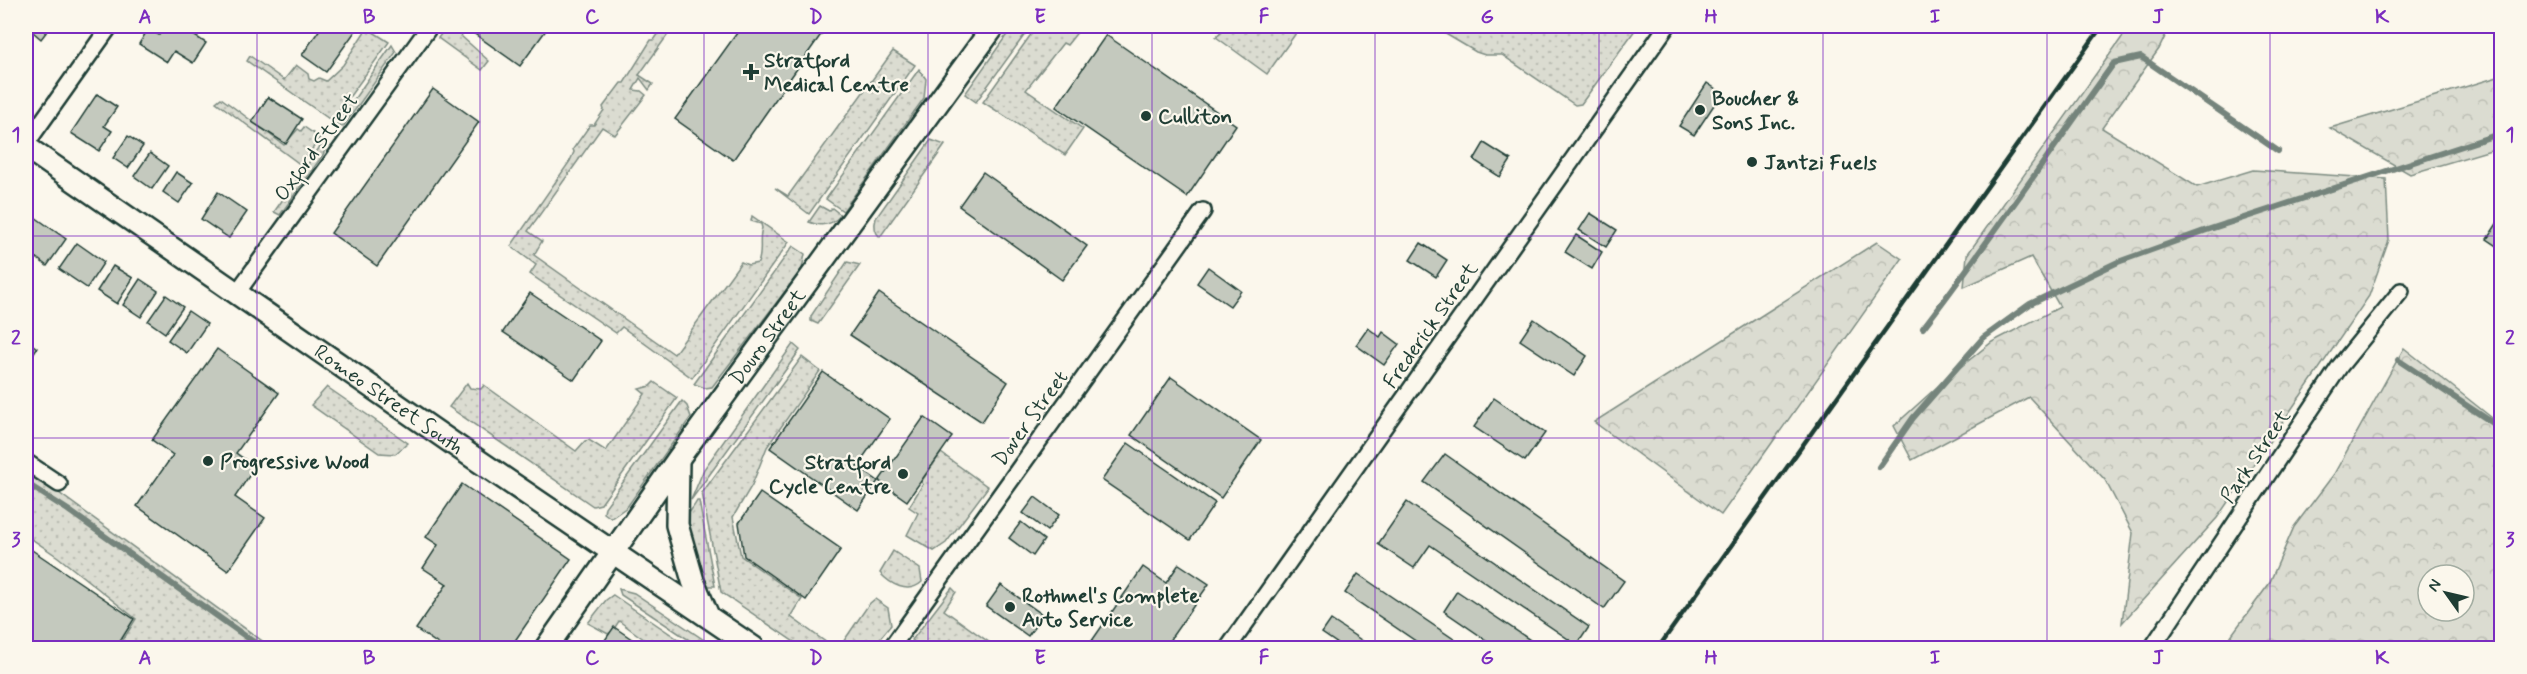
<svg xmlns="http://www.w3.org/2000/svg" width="2527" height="674" font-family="Mynerve,sans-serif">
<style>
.grass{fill:url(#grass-dots);stroke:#7d8c82;stroke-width:1.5}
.forest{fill:url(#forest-crowns);stroke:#7d8c82;stroke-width:1.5;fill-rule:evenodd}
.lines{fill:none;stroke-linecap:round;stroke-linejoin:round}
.stream{stroke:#74847b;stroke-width:6}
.building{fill:#c4c9be;stroke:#1f3d34;stroke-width:1.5}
.street-casing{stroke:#1f3d34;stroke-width:20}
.secondary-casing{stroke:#1f3d34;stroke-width:26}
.street{stroke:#fbf7ec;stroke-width:15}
.secondary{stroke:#fbf7ec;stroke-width:21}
.rail{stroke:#1f3d34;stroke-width:4.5}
.grid{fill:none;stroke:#7b2cbf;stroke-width:1.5;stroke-opacity:0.55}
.poi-dot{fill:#1f3d34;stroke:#fbf7ec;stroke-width:2}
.labels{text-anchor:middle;stroke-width:4.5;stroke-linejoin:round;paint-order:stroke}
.poi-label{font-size:21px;font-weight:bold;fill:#1f3d34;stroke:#fbf7ec;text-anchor:start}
.street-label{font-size:21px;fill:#1f3d34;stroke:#fbf7ec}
.neatline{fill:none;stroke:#7b2cbf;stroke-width:2}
.grid-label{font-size:20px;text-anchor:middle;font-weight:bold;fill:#7b2cbf}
</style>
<defs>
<pattern id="grass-dots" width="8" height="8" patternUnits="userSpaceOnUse" patternTransform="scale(1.5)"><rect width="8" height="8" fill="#dbdcd1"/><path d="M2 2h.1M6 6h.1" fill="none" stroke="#bcbeb4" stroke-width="1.8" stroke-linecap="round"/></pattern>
<pattern id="forest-crowns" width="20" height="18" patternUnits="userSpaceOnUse" patternTransform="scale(1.5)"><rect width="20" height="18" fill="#dbdcd1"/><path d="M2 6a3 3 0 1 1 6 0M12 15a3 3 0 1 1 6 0" fill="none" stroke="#bcbeb4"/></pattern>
</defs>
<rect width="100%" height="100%" fill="#fbf7ec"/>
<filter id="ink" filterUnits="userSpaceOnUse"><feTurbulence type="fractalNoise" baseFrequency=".0167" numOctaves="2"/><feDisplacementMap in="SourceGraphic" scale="12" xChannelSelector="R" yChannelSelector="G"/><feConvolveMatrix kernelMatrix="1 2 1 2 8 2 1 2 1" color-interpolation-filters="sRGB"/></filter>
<g filter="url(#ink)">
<g class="grass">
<polygon points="447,26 469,26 461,36 489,61 482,70 438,38"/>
<path d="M 664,26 L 674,26 L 639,75 L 653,84 L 649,90 L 640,78 L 633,90 L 641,91 L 646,95 L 615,135 L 602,127 L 528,231 L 542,241 L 534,255 L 674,354 L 741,262 L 748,265 L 758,263 C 763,251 758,240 762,228 L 761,224 L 751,221 L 752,216 L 789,242 L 692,378 L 622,327 L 616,333 L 530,274 L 536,265 L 511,246 L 570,161 L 574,152 L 573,149 L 590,125 L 594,125 L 604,110 L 603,107 L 621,83 L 624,83 L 651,40 L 654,40 Z"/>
<polygon points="1013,26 1031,26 976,102 965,94"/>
<polygon points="1037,26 1073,26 1079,30 1067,45 1063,43 1026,90 1083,129 1065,155 983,102"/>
<polygon points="1226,26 1301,26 1267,74 1216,37"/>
<polygon points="1432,26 1638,26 1581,104 1575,105 1502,55 1485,55 1476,52"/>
<polygon points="367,28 389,42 332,121 247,61 250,56 284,80 296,65 308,74 309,79 314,81 319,78 326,81 343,65"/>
<polygon points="392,45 396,52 343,127 336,125"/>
<polygon points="893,51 915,65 809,214 775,188 788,196"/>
<polygon points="919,69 926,79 924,98 843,211 826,199"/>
<polygon points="221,98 284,145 298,129 301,131 304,127 320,138 301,165 216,102"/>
<path d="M 931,140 L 945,145 L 880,237 C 874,232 874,225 876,218 Z"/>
<polygon points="324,141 329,146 326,147 323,155 280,215 274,212"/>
<path d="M 820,206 L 829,211 L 832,208 L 841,215 C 832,225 821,227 809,222 Z"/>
<polygon points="793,246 805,254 802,269 712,387 705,388 694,384"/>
<polygon points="847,262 860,265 818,324 811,321 811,316"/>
<polygon points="793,344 800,350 691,500 704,469"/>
<polygon points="802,357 820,371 767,447 752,485 733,517 741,556 802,599 791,617 834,648 803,648 721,592 702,493"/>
<polygon points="654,382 677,398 601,504 593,506 449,407 467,383 470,388 481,389 484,385 576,451 585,441 589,440 606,451 645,394 639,389 650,386"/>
<polygon points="327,387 408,443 395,454 379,453 311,405"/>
<polygon points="682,401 687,406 691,417 627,507 611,518 604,513 605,507"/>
<polygon points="941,453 988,487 946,543 934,551 907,535 918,513 909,507 923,484 921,482"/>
<polygon points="26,469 272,648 118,648 136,619 58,557 26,535"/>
<path d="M 697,501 L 699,501 L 715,586 L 709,586 C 697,568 682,536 689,513 C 691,510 695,505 697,501 Z"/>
<path d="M 893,551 L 920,569 L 922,582 C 908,595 890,584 880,573 Z"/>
<polygon points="952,588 956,592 944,610 990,643 986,648 922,648 912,640"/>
<polygon points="619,589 634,593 716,648 701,648 621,595"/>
<polygon points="613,595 691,648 656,648 619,621 610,635 588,623 606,600"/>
<polygon points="875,599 888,608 891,625 872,648 839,648 869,604"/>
</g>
<g class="forest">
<polygon points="2130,26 2170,26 2159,49 2102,128 2197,187 2253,170 2386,179 2389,240 2369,296 2217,518 2122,623 2133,533 2105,480 2029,397 1912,460 1894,426 1948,377 1992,342 2060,307 2031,257 1964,287 1967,255"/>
<polygon points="2501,76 2501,147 2410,174 2330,128"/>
<polygon points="1877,242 1902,259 1721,515 1594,422"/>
<path d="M 2404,348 L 2501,425 L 2501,648 L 2222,648 L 2269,584 L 2294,527 L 2334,474 ZM 2428,575 L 2464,575 L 2464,611 L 2428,611 Z"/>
</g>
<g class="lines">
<g class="stream">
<path d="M 1923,328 C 1989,242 2050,152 2114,63 L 2141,57 L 2278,151"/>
<polyline points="2398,360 2502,429"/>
<polyline points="1879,467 1913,418 1983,338 2030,304 2118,262 2204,231 2502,133"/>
<polyline points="26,483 68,510 262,648"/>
</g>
</g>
<g class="building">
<polygon points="26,26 51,26 41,39"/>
<polygon points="165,26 179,26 206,43 193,63 174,51 167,62 139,44 148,29 159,35"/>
<polygon points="322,26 359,26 326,72 302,55"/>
<polygon points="477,26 549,26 520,66 472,32"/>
<polygon points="742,26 827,26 733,160 675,119"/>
<polygon points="1106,35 1236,125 1187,197 1056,107"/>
<polygon points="1707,83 1722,93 1694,135 1679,126"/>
<polygon points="433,89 479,122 377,266 331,233"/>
<polygon points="97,94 117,107 104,126 112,131 99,151 71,133"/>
<polygon points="268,97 302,119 286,144 252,122"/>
<polygon points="128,136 143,146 128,168 113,158"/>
<polygon points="1484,143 1511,160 1500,177 1474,160"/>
<polygon points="150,153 168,166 152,189 134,176"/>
<polygon points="176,172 193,183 179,203 163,192"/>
<polygon points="983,172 1087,246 1062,280 959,206"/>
<polygon points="218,192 247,212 229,238 201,219"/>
<polygon points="1590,213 1617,230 1606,247 1579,230"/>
<polygon points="32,215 66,239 47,266 26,250 26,225"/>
<polygon points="2500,219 2502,220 2502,249 2487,239"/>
<polygon points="1576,235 1602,252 1592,269 1565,252"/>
<polygon points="77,243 104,262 87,288 59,269"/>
<polygon points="1421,243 1447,260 1436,277 1410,260"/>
<polygon points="113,266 133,278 117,304 97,291"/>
<polygon points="1208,267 1241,291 1230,306 1197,283"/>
<polygon points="140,279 158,291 141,317 123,305"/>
<polygon points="530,293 601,341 574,380 503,332"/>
<polygon points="879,293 1008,382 982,422 850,335"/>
<polygon points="166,295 183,307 165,333 148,321"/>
<polygon points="188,311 207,324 187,353 168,340"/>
<polygon points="1534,319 1587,356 1574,376 1520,340"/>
<polygon points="1368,328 1380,337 1383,332 1399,344 1384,365 1356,345"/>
<polygon points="26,340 37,348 26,365"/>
<polygon points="217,349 279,393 236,453 255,467 235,497 265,518 228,571 137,506 173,455 152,440"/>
<polygon points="823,372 890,419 857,466 878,481 858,510 770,448"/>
<polygon points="1171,377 1261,440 1221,498 1131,435"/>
<polygon points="1494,398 1545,433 1525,461 1474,427"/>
<polygon points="924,417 952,437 907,501 879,481"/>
<polygon points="1128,443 1215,503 1190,540 1102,480"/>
<polygon points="1445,454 1624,581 1604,609 1424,482"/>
<polygon points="462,484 571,559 510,648 444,648 416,629 447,584 423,568 438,545 426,537"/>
<polygon points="760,493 841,549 806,600 744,556 739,523"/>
<polygon points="1035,497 1059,515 1047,531 1023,513"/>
<polygon points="1407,502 1589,627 1577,645 1430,545 1414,568 1378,544"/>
<polygon points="1021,522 1044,540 1033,556 1009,538"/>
<polygon points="26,546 134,619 116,648 26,648"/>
<polygon points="1179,564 1209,584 1164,648 1094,648 1089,645 1143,567 1166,583"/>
<polygon points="1358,574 1467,648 1426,648 1345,593"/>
<polygon points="1001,585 1043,615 1028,636 986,606"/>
<polygon points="1457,591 1542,648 1498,648 1444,611"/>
<polygon points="1331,620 1373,648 1344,648 1322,633"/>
<polygon points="614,627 645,648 617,648 605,640"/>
</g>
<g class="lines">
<g class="street-casing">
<g id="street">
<polyline points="26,144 110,26"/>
<polyline points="236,294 430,26"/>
<polyline points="26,462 59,484"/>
<polyline points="891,648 1203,211"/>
<polyline points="1228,648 1667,26"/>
<polyline points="2152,648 2340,366 2401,291"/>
</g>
</g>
<g class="secondary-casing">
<g id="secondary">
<path id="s1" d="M 26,147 L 461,449 L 754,648"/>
<polyline points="678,460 677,525 693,581 708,616"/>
<path id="s2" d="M 546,648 L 678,459 L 994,26"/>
</g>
</g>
<use href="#street" class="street"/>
<use href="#secondary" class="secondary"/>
<polyline class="rail" points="1658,648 2102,26"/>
</g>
</g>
<path class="grid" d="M 257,26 L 257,648M 480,26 L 480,648M 704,26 L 704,648M 928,26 L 928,648M 1152,26 L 1152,648M 1375,26 L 1375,648M 1599,26 L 1599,648M 1823,26 L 1823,648M 2047,26 L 2047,648M 2270,26 L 2270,648M 26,236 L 2502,236M 26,438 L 2502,438"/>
<g class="poi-dot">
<path d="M748 63h6v6h6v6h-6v6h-6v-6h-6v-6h6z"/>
<circle cx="1700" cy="110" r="6"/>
<circle cx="1146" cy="116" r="6"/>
<circle cx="1752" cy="162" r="6"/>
<circle cx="208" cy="461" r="6"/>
<circle cx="903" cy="474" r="6"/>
<circle cx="1010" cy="607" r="6"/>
</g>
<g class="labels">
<g class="poi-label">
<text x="764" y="67">Stratford<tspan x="764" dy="24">Medical Centre</tspan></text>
<text x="1712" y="105">Boucher &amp;<tspan x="1712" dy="24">Sons Inc.</tspan></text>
<text x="1158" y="123">Culliton</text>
<text x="1764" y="169">Jantzi Fuels</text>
<text x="220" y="468">Progressive Wood</text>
<text x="891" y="469" text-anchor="end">Stratford<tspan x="891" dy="24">Cycle Centre</tspan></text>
<text x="1022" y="602">Rothmel's Complete<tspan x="1022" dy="24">Auto Service</tspan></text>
</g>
<g class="street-label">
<text transform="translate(316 147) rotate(-54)" y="7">Oxford Street</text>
<text transform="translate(1430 325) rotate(-55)" y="7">Frederick Street</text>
<text dy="7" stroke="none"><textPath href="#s2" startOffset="382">Douro Street</textPath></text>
<text dy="7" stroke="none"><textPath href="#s1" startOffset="442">Romeo Street South</textPath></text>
<text transform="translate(1030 418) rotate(-54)" y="7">Dover Street</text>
<text transform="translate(2255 456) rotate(-56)" y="7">Park Street</text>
</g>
</g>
<rect width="2527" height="674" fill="none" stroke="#fbf7ec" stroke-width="66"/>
<g transform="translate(2446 593) rotate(304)"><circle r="28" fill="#fbf7ec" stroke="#a3ada2" stroke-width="1.5"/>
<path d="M0-4.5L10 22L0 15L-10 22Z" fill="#1f3d34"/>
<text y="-9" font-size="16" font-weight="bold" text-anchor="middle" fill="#1f3d34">N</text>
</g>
<rect x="33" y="33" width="2461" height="608" class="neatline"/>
<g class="grid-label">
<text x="145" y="23">A</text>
<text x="369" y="23">B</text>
<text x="592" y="23">C</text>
<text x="816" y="23">D</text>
<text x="1040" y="23">E</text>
<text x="1264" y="23">F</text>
<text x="1487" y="23">G</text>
<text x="1711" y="23">H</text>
<text x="1935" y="23">I</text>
<text x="2158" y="23">J</text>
<text x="2382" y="23">K</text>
<text x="16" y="141">1</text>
<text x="2510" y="141">1</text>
<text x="16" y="344">2</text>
<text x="2510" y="344">2</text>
<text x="16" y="546">3</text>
<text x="2510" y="546">3</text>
<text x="145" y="664">A</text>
<text x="369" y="664">B</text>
<text x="592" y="664">C</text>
<text x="816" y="664">D</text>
<text x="1040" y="664">E</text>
<text x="1264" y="664">F</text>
<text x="1487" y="664">G</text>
<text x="1711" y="664">H</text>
<text x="1935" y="664">I</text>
<text x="2158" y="664">J</text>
<text x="2382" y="664">K</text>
</g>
</svg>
